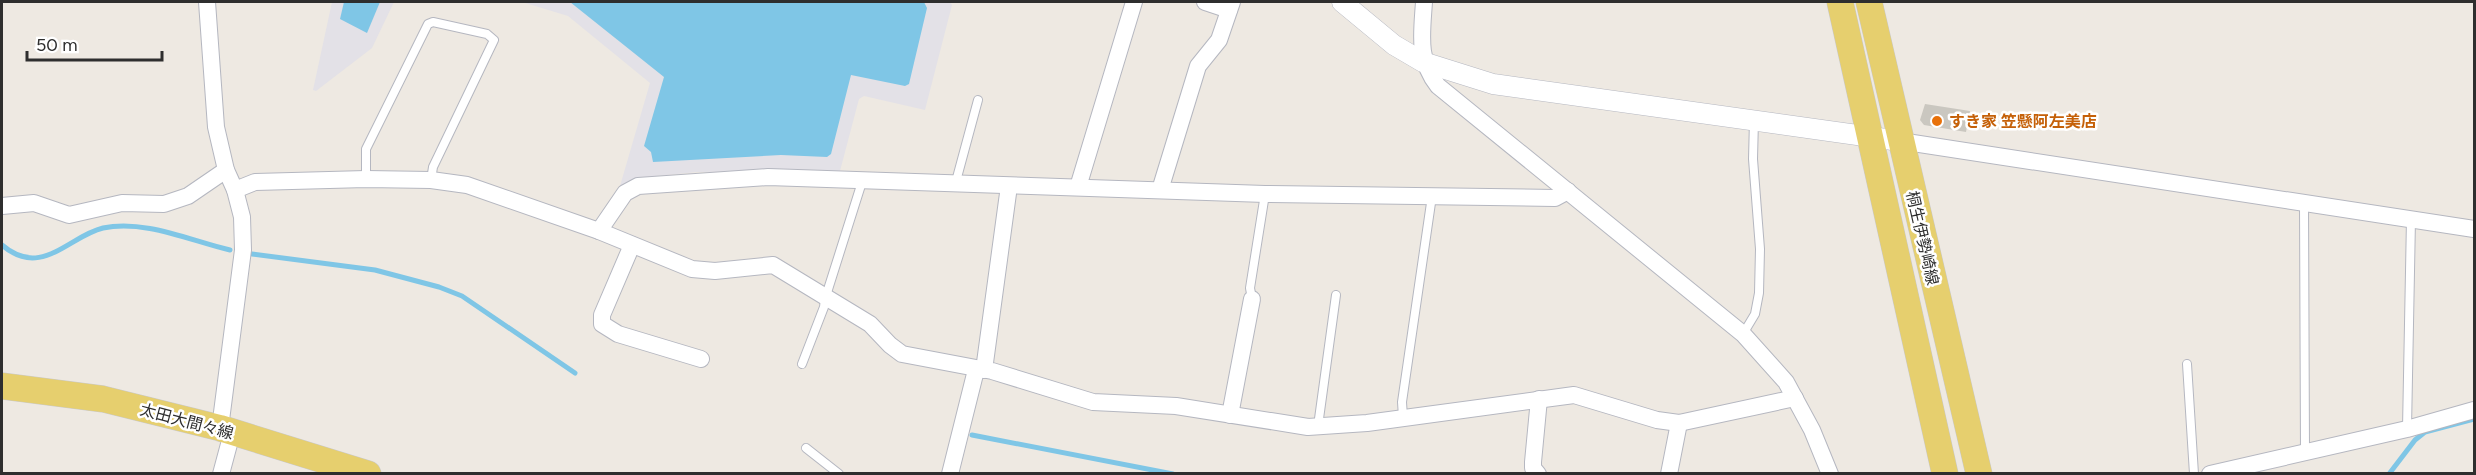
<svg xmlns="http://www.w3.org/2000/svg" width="2476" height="475" font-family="Figtree,'Noto Sans JP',sans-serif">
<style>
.industrial{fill:#e3e1e7}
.water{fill:#7fc6e6}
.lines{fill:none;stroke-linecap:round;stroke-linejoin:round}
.stream{stroke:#7fc6e6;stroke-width:5}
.building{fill:#cac7c0}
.service-casing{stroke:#b5b7c0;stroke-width:10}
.minor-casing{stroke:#b5b7c0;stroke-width:18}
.tertiary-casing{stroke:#b5b7c0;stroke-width:21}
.primary-casing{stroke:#c9c9c9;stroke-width:27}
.service{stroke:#fff;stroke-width:8}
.minor{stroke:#fff;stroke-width:16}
.tertiary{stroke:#fff;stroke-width:20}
.primary{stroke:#e6cf6e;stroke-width:26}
.food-dot{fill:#e8710a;stroke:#fff;stroke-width:2}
.labels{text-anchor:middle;stroke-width:5;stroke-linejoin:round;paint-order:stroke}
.food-label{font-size:16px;font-weight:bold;fill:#c56008;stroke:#fff;text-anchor:start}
.street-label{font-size:16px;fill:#2e2e2e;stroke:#fff}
</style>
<rect width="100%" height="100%" fill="#eee9e2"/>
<g class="industrial">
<polygon points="332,2 394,2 372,48 316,91 313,90"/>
<polygon points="522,2 950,2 952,5 925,110 864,96 859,99 840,171 697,172 637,178 620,186 650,83 568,16"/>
</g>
<g class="water">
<polygon points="344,2 380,2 367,33 340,19"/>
<polygon points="570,2 924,2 927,8 909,84 905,86 851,75 831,154 827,157 781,155 653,162 651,152 644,146 664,77"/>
</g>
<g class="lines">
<g class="stream">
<path d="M 2,245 C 41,279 69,236 103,228 C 144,219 191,241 230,250"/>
<polyline points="252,254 375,270 439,287 462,296 575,373"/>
<polyline points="972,435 1173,474"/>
<polyline points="2389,474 2415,440 2425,432 2474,419"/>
</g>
</g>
<polygon class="building" points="1925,104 1970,111 1966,132 1924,125 1920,120"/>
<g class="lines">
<g class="service-casing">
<g id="service">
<polyline points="366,179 366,149 428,24 433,22 487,34 494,40 433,167 431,180"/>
<polyline points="955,185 978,100"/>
<polyline points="2304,204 2305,453"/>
<polyline points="1252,299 1250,288 1265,194"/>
<polyline points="1743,334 1755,314 1759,293 1760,249 1753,159 1754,120"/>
<polyline points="802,364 824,307 825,299 862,182"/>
<polyline points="2187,364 2194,474"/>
<polyline points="1403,417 1402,402 1432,196"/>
<polyline points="1318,426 1336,295"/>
<polyline points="2407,429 2411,219"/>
<polyline points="806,448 839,474"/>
</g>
</g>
<g class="minor-casing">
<g id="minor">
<polyline points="207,2 216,127 226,170 235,190 242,217 243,250 220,428"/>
<polyline points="1205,2 1229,10"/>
<path d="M 1424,2 C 1422,33 1417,60 1438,86 L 1743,334 L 1786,382 L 1812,430 L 1830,474"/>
<polyline points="1900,141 2474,229"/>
<polyline points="1078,187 1134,2"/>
<polyline points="235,190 255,182 366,179 431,180 467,185 599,231 692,269 715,271 773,265 870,324 890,345 902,354 992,371 1093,402 1176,406 1308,427 1367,423 1574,395 1657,420 1679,423 1795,398"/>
<polyline points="1160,190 1198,66 1219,40 1232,2"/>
<polyline points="2,206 34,203 69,215 122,203 164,204 188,196 226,170"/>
<polyline points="599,231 625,193 638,186 768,177 1265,194 1555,198 1568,191"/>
<polyline points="632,245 602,315 602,324 618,334 701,359"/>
<polyline points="984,370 1009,186"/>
<polyline points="1230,415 1252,299"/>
<polyline points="221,474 232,433"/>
<polyline points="950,474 976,370"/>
<polyline points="1538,474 1533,468 1533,462 1539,399"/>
<polyline points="1669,474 1679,423"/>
<polyline points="2210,474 2407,429 2474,410"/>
</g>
</g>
<g class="tertiary-casing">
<polyline id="tertiary" points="1342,2 1394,45 1423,62 1493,84 1900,141"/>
</g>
<g class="primary-casing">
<g id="primary">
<polyline points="1840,2 1945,474"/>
<polyline points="1869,2 1979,474"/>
<polyline points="2,386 103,399 220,428 368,474"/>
</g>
</g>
<use href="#service" class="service"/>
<use href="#minor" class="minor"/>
<use href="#tertiary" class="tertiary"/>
<use href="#primary" class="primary"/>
</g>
<circle class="food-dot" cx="1937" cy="121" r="6"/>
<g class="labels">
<g class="food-label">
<text x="1949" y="127">すき家 笠懸阿左美店</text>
</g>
<g class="street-label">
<text transform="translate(1923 238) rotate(77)" y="6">桐生伊勢崎線</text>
<text transform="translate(187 421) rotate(15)" y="6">太田大間々線</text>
</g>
</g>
<rect width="2476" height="475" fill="none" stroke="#2e2e2e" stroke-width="6"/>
<path d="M27 51v9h135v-9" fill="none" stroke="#2e2e2e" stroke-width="3"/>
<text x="36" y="51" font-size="18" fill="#2e2e2e" stroke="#ffffff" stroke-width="4.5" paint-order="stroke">50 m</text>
</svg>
